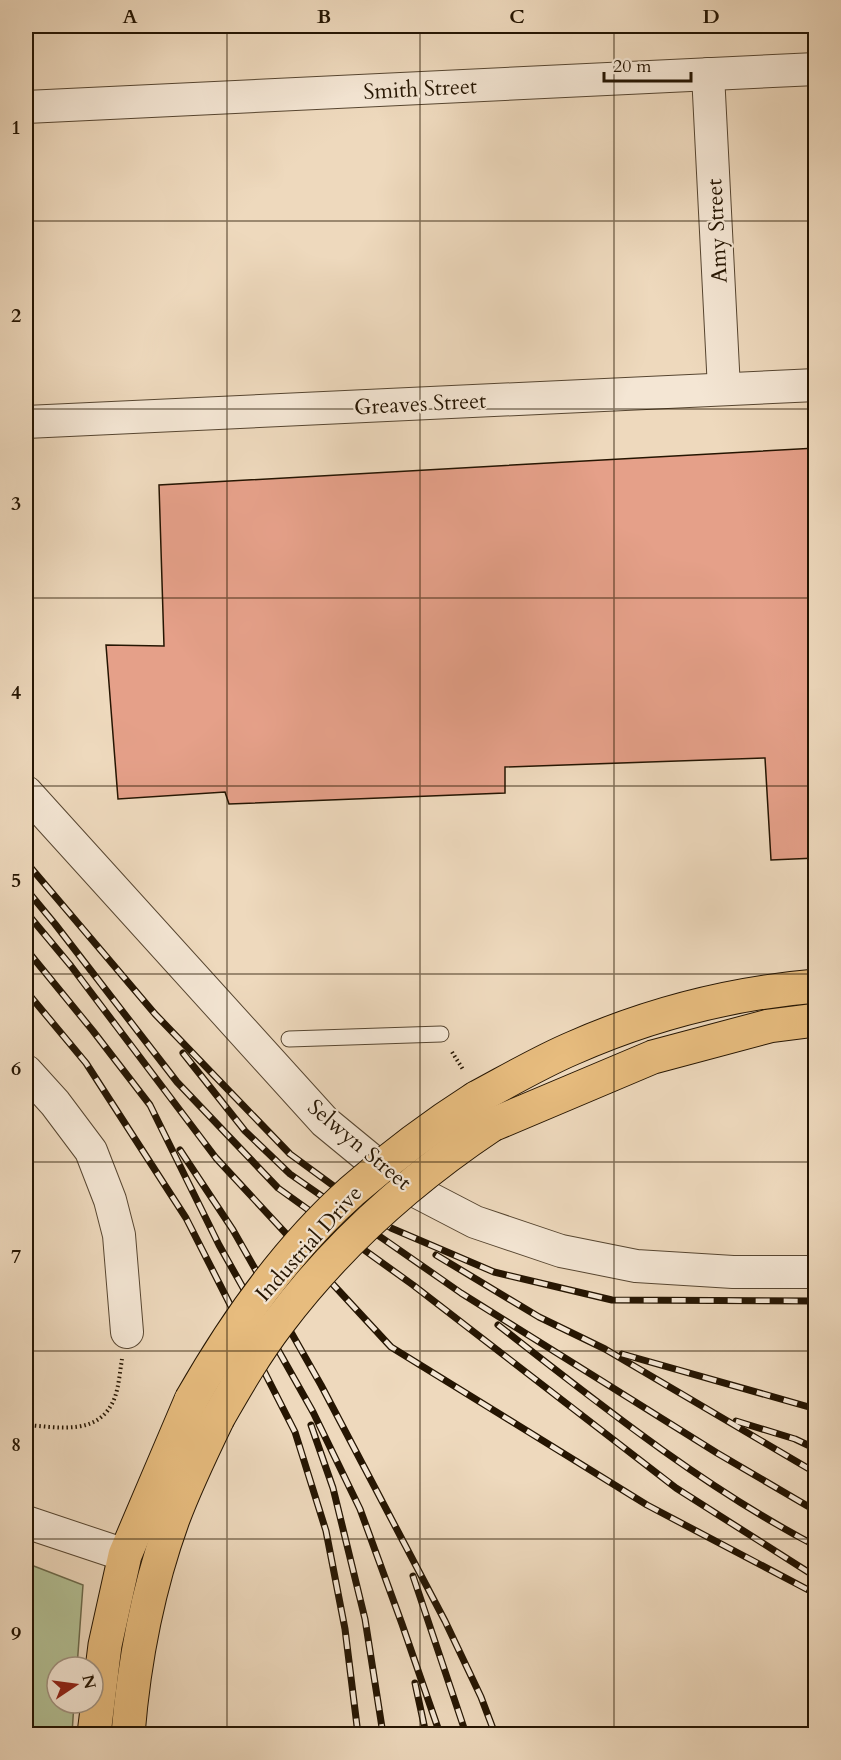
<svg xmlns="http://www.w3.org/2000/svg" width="841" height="1760" font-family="Cardo,serif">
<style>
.green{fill:#b3c095;stroke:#6c6a4c;stroke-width:1.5}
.building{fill:#e5a089;stroke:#251502;stroke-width:1.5}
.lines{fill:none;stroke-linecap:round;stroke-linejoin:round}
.lane-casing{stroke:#574631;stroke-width:17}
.street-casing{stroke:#574631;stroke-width:34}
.highway-casing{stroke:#251502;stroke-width:35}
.path{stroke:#251502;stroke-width:4;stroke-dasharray:1.5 3;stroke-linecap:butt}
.lane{stroke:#f4e6d4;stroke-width:15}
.street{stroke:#f4e6d4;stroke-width:32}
.highway{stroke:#e7bc7e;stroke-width:33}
.rail-casing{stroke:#251502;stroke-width:7}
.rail{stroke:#f4e6d4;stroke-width:4.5;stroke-dasharray:14;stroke-linecap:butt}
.highway-bridge-casing{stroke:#251502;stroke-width:35;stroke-linecap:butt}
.highway-bridge{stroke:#e7bc7e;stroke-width:33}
.grid{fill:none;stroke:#251502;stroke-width:1.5;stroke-opacity:0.55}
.labels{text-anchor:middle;stroke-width:4.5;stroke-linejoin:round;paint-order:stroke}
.street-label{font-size:22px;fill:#251502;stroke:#f4e6d4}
.neatline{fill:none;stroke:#251502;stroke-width:2}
.grid-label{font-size:20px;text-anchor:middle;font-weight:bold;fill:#251502}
</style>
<rect width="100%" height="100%" fill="#eed9bd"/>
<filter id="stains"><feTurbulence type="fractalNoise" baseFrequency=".00333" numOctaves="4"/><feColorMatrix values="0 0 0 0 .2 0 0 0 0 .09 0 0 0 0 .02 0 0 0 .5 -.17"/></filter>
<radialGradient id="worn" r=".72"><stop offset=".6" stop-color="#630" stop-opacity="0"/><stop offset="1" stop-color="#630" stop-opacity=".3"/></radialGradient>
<polygon class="green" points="26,1563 83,1585 77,1667 57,1667 57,1703 74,1703 72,1734 26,1734"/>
<polygon class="building" points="816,448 816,858 771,860 765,758 505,767 505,793 229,804 225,792 118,799 106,645 164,646 159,485"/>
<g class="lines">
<g class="lane-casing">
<polyline id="lane" points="289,1039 441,1034"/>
</g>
<g class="street-casing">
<g id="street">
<polyline points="708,74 724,389"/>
<polyline points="26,107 816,69"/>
<polyline points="26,422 816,385"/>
<polyline points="26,792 325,1122 398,1182 475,1222 561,1251 636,1266 733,1272 816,1272"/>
<polyline points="26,1071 55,1103 91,1151 110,1200 119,1235 127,1332"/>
<polyline points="26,1522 125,1555"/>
</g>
</g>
<g class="highway-casing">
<g id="highway">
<path d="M 476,1098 C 508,1081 540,1062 573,1048 C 650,1014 733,993 816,986"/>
<polyline points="492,1125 653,1057 769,1026 816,1020"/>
<polyline points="94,1734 105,1645 125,1555 191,1400"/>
<path d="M 128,1734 C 134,1661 148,1588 173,1519 C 186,1484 202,1451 218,1418"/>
</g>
</g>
<g class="path">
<polyline points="452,1052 464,1071"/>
<path d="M 26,1425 C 59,1427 100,1437 115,1397 C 119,1385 120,1371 122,1359"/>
</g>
<use href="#lane" class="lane"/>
<use href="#street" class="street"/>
<use href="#highway" class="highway"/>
<g class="rail-casing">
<g id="rail">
<polyline points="26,862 155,1014 290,1154 391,1228 494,1272 612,1300 816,1301"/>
<polyline points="26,889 55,924 177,1082 278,1188 413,1285 676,1488 816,1577"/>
<polyline points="26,912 71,966 216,1158 391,1347 647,1505 816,1594"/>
<polyline points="26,949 93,1031 150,1105 219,1245 313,1412 360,1509 402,1624 440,1734"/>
<polyline points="26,991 86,1063 186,1218 295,1432 326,1531 345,1629 358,1734"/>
<polyline points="183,1053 245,1131 290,1174 461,1293 717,1453 816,1511"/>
<polyline points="180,1150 233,1230 321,1385 445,1621 481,1697 495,1734"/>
<polyline points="436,1255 539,1317 605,1349 816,1473"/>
<path d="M 498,1325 C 598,1403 703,1487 816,1546"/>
<polyline points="622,1354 816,1409"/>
<polyline points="736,1421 795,1439 816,1449"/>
<polyline points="311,1425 333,1488 365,1619 383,1734"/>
<polyline points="413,1576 466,1734"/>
<polyline points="415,1683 426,1734"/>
</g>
</g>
<use href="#rail" class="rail"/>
<g class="highway-bridge-casing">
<g id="highway-bridge">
<path d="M 191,1400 C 233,1326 288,1248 352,1191 C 391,1157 432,1126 476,1098"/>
<path d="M 218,1418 C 237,1385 256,1352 279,1322 C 338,1244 411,1179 492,1125"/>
</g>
</g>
<use href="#highway-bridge" class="highway-bridge"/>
</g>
<path class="grid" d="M 227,26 L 227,1734M 420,26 L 420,1734M 614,26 L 614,1734M 26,221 L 816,221M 26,409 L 816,409M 26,598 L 816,598M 26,786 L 816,786M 26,974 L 816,974M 26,1162 L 816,1162M 26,1351 L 816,1351M 26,1539 L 816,1539"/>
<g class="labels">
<g class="street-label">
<text transform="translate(420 88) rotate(-3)" y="8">Smith Street</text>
<text transform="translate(716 231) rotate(-93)" y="8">Amy Street</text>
<text transform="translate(420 403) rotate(-3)" y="8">Greaves Street</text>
<text transform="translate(360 1144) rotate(40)" y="8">Selwyn Street</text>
<text transform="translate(308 1243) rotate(-48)" y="8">Industrial Drive</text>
</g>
</g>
<rect width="841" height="1760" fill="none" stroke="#eed9bd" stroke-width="66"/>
<g transform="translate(75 1685) rotate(77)"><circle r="28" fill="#f4e6d4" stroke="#a19280" stroke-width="1.5"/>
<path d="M0-4.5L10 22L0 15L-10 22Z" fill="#8f2418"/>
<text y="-9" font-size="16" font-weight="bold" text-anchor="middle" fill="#251502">N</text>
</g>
<path d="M604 72v9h87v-9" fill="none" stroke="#251502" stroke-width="3"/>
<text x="613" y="72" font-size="18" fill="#251502" stroke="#f4e6d4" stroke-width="4.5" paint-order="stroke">20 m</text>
<rect x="33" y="33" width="775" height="1694" class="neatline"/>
<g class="grid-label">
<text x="130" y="23">A</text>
<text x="324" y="23">B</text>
<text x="517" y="23">C</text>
<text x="711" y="23">D</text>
<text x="16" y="134">1</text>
<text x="16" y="322">2</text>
<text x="16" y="510">3</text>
<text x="16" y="699">4</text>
<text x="16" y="887">5</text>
<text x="16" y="1075">6</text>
<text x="16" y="1263">7</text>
<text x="16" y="1451">8</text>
<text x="16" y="1640">9</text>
</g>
<rect width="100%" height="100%" filter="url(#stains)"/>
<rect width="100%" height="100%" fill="url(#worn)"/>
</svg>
